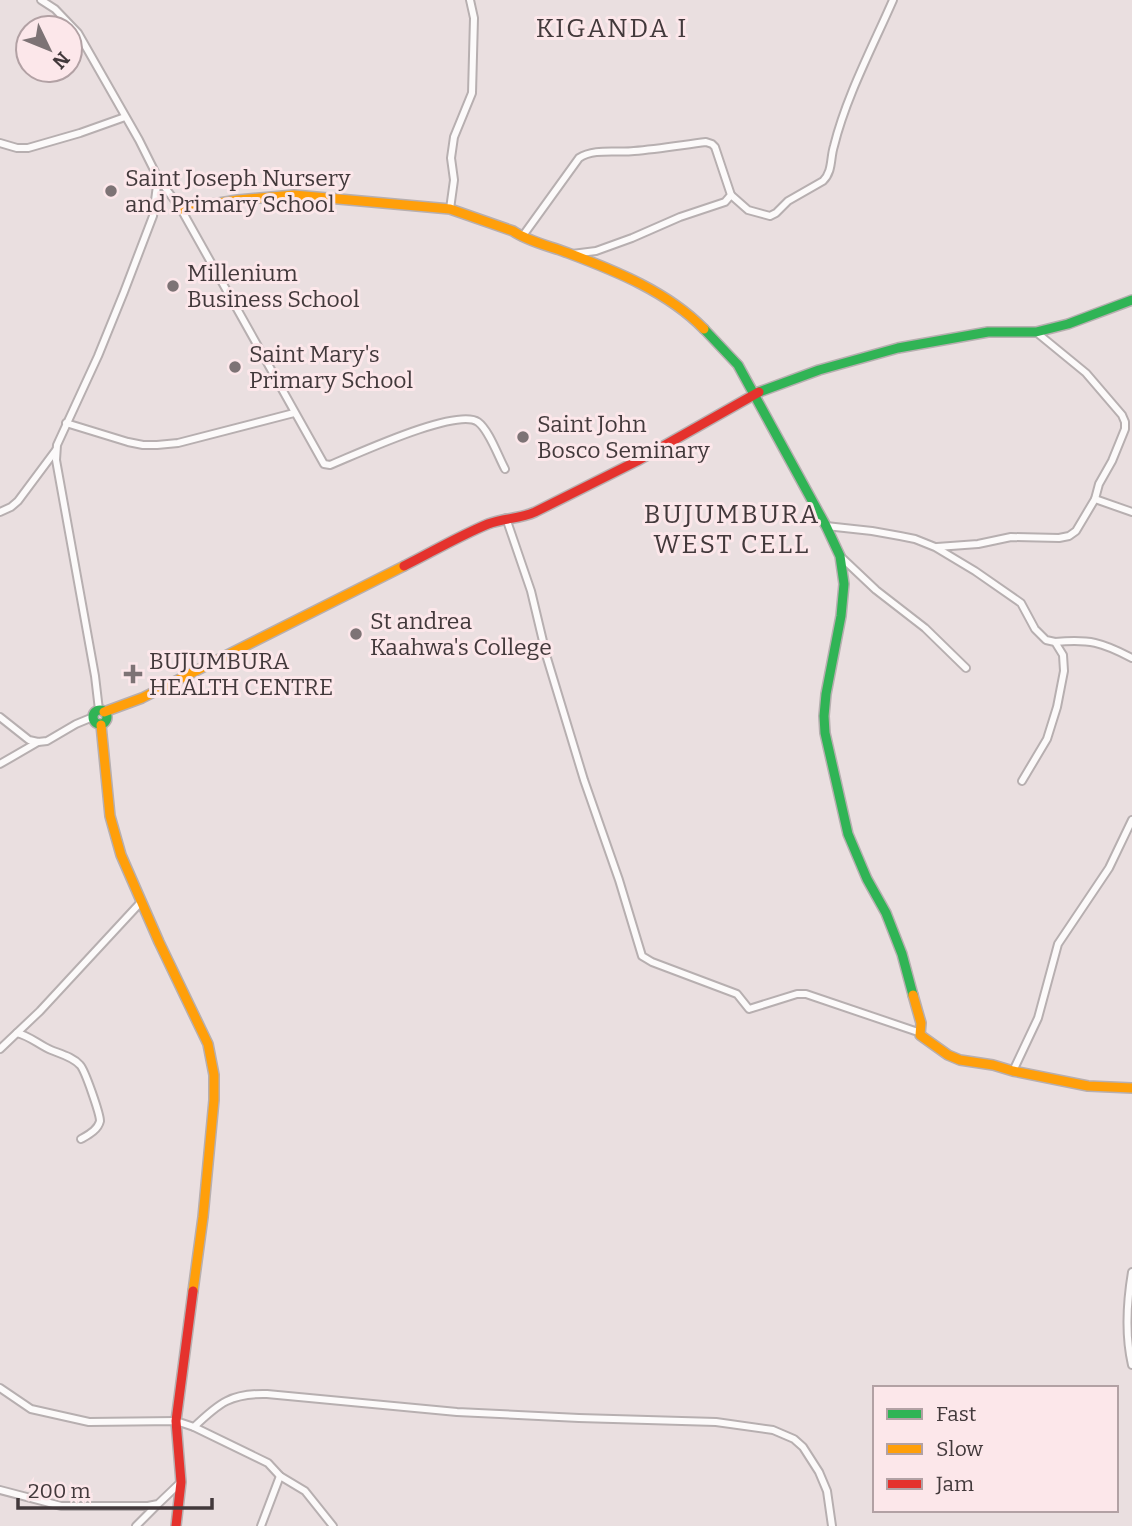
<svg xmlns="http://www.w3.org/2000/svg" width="1132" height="1526" font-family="Bitter,serif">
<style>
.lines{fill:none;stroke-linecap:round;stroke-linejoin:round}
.street-casing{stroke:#b7afb0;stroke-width:10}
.fast-casing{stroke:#b7afb0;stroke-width:12}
.slow-casing{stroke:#b7afb0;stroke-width:12}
.jam-casing{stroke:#b7afb0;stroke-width:12}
.street{stroke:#fcfafa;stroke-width:6}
.fast{stroke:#30b455;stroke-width:9}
.slow{stroke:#ff9f0a;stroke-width:9}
.jam{stroke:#e5322d;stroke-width:9}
.poi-dot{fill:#7d7375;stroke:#fce7ea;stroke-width:2.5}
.labels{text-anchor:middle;stroke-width:6;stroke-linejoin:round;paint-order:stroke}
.poi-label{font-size:23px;fill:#42393b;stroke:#fce7ea;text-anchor:start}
.quarter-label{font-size:26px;letter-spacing:2px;fill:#42393b;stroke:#fce7ea}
</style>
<rect width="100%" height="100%" fill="#eadfe0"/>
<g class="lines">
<g class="street-casing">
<g id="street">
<polyline points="41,0 55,9 78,33 139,140 158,178 153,216 124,292 98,356 57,445 56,460 95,676 99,710"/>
<polyline points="0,143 17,148 28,148 80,133 125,117"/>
<path d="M 158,178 L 181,209 L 324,464 L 330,465 C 355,455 457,407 478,422 C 489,430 498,456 505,469"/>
<path d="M 731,195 L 748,210 L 770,216 L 776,213 L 788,201 L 823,181 C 833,171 830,158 834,146 C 846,97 873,46 893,0"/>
<polyline points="450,209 454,180 451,158 454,137 472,93 474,18 470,0"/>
<path d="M 522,237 L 579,158 C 594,148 616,153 634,151 C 658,149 682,145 706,142 L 712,144 L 715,147 L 731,195 L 725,202 L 680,217 L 632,238 L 596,251 L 572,254"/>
<polyline points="66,423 128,442 143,445 157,445 178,443 294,413"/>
<polyline points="1095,499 1132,512"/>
<polyline points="0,512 11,507 18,501 56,450"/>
<polyline points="506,518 531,591 547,658 584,780 619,880 642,956 652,962 737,994 749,1009 797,994 806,994 918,1032 920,1035"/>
<polyline points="826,526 872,531 900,536 915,539 935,547 975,571 1021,603 1035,629 1046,640 1055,642 1063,655 1064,671 1057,707 1047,739 1022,781"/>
<polyline points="937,547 978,544 1011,537 1059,538 1069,536 1076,531 1095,499 1099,484 1112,461 1125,429 1125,422 1122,415 1086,373 1036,332"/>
<polyline points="840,556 876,590 925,628 966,668"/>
<path d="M 1055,642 C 1090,639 1101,642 1132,658"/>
<polyline points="0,717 29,740 38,742 47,741 76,724 93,717"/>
<polyline points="0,764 38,742"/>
<path d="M 17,1033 C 30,1036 39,1045 51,1050 C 61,1054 73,1057 80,1065 C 85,1070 100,1114 100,1121 C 98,1130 88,1135 81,1139"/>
<polyline points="0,1049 40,1011 141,902"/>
<polyline points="1013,1071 1038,1018 1058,944 1109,868 1132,820"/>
<path d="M 1132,1272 C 1127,1302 1125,1335 1132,1365"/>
<path d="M 0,1388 L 31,1409 L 89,1422 L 176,1421 L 194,1427 C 219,1403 231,1393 267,1394 L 457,1412 L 579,1418 L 716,1422 L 773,1430 L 794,1439 L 803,1447 L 819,1472 L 827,1491 L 832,1526"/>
<polyline points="194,1427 268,1463 280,1476 305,1491 333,1526"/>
<polyline points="0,1490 61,1506 148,1506 158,1504 181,1482"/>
<polyline points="136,1526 156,1506"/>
<polyline points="261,1526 280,1476"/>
</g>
</g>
<g class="fast-casing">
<g id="fast">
<polyline points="704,329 738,365 826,526 840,556 844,584 841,616 826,694 824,716 825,733 848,834 867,879 886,913 902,954 913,995"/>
<polyline points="759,392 819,370 898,348 988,332 1036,332 1068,324 1132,300"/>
<circle cx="100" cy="717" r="7"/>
</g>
</g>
<g class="slow-casing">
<g id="slow">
<path d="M 181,209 L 238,200 L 294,195 L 450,209 L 513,231 C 529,242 550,246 568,253 C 616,271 668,292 704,329"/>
<polyline points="104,712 142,698 404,566"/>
<polyline points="101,725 110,816 121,855 159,942 208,1044 214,1075 214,1100 203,1217 193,1291"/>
<polyline points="913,995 921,1023 920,1035 948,1055 960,1060 993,1065 1013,1071 1088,1086 1132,1088"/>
</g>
</g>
<g class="jam-casing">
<g id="jam">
<path d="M 404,566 C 432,552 459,536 488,524 C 503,518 520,519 535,512 L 637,461 L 759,392"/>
<polyline points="176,1526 181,1482 176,1421 193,1291"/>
</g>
</g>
<use href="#street" class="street"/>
<use href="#fast" class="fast"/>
<use href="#slow" class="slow"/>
<use href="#jam" class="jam"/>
</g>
<g class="poi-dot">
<circle cx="111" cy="191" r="7"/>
<circle cx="173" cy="286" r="7"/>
<circle cx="235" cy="367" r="7"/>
<circle cx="523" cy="437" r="7"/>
<circle cx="356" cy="634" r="7"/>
<path d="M129.5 663.5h7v7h7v7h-7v7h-7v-7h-7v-7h7z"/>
</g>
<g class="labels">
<g class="poi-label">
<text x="125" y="186">Saint Joseph Nursery<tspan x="125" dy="26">and Primary School</tspan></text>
<text x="187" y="281">Millenium<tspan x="187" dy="26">Business School</tspan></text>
<text x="249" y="362">Saint Mary's<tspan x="249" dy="26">Primary School</tspan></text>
<text x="537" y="432">Saint John<tspan x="537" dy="26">Bosco Seminary</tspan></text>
<text x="370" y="629">St andrea<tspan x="370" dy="26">Kaahwa's College</tspan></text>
<text x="149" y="669">BUJUMBURA<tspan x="149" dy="26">HEALTH CENTRE</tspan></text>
</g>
<g class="quarter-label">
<text x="612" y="37">KIGANDA I</text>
<text x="732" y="523">BUJUMBURA<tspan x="732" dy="30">WEST CELL</tspan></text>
</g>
</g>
<rect x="873" y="1386" width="245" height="126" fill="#fce7ea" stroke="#b2a1a4" stroke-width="2"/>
<rect x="887" y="1409" width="35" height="10" fill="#30b455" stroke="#b2a1a4" stroke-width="2"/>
<text x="936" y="1421" font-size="21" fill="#42393b">Fast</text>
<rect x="887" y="1444" width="35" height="10" fill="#ff9f0a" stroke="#b2a1a4" stroke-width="2"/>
<text x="936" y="1456" font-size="21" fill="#42393b">Slow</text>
<rect x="887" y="1479" width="35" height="10" fill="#e5322d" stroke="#b2a1a4" stroke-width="2"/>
<text x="936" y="1491" font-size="21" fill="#42393b">Jam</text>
<g transform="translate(49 49) rotate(133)"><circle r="33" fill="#fce7ea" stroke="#b2a1a4" stroke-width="2"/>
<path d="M0-5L12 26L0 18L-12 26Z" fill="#7d7375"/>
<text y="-10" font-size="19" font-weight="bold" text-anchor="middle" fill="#42393b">N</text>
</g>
<path d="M18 1498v10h194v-10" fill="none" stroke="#42393b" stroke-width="3.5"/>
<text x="28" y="1498" font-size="21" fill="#42393b" stroke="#fce7ea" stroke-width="5" paint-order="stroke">200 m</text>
</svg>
